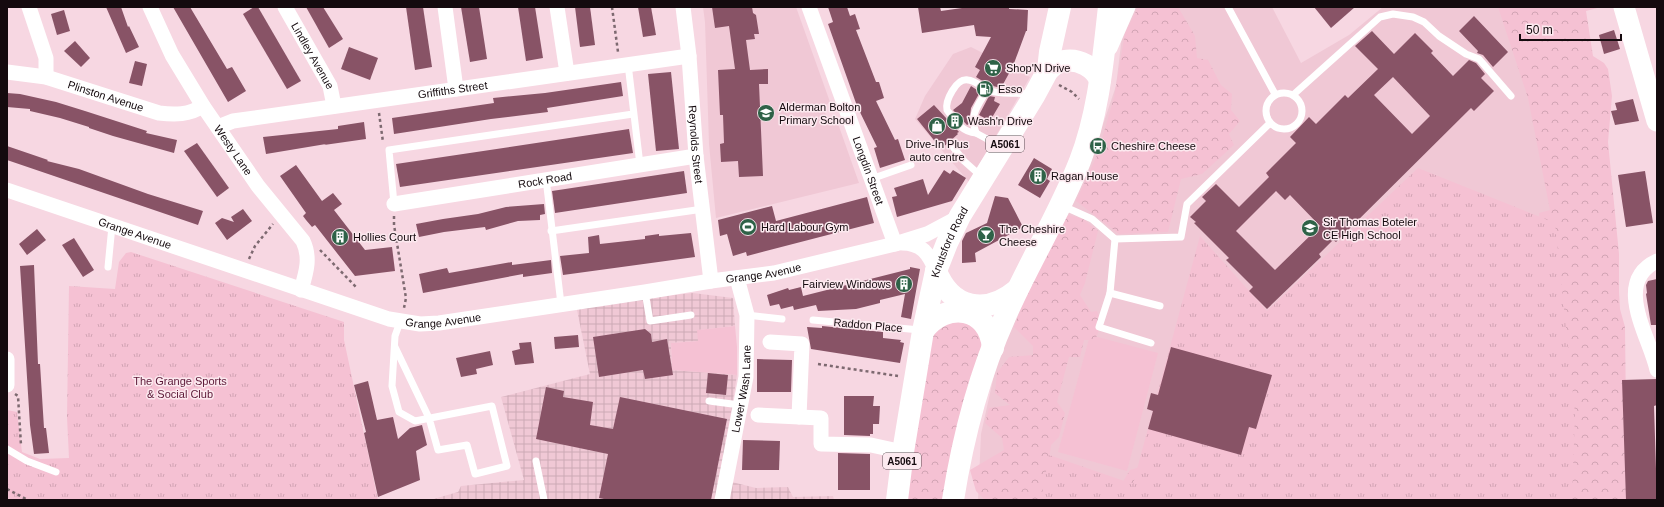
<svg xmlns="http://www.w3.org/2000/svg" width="1664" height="507" font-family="Helvetica,sans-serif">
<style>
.built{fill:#f0c8d5}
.industrial{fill:url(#industrial-grid)}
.grass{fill:#f5c1d3}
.forest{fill:url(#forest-crowns)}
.park{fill:url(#park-tufts)}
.building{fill:#885366;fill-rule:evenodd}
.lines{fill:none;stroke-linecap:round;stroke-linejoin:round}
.path{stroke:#7d6970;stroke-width:2.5;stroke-dasharray:3 3;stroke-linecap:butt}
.service{stroke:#fff;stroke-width:7}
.minor{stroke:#fff;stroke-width:15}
.secondary{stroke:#fff;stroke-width:21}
.trunk{stroke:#fff;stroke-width:22}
.labels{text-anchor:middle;stroke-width:3;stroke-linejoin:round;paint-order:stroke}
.shield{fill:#fce9ef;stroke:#5a4d52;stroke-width:1}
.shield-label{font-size:10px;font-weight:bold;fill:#140a0e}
.street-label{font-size:11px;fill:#140a0e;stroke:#fce9ef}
.poi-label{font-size:11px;fill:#140a0e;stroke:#fce9ef;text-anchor:start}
.park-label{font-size:11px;fill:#5c1837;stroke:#fce9ef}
</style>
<defs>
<pattern id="industrial-grid" width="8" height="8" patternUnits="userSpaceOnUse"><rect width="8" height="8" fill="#f0c8d5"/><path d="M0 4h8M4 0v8" fill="none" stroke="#cdaab6"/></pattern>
<pattern id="forest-crowns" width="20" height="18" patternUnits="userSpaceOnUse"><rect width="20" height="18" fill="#f5c1d3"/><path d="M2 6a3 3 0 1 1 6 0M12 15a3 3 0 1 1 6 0" fill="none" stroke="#d1a4b4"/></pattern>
<pattern id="park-tufts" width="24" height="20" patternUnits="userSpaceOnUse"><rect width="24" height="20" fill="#f5c1d3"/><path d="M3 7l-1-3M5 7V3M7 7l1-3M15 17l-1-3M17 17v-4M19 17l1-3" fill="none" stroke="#d1a4b4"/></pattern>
</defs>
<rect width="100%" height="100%" fill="#f7d7e2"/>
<g class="built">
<polygon points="703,7 796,7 830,102 826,105 824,110 826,115 831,118 836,118 859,183 716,218 709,144 705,22"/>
<polygon points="1136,7 1272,7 1301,63 1349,35 1383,7 1514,7 1553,143 1585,500 978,500 981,434 1002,339 1095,148 1116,86 1122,36"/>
<polygon points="971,47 1030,77 969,182 915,119 925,96 953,54"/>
</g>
<polygon class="industrial" points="693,293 733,298 735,326 698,330 698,341 671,343 672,370 737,375 720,481 732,482 756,488 788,487 793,497 833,496 834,500 430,500 458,492 461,486 524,480 501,397 590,374 576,305"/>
<g class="grass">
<polygon points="735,326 737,347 737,375 672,370 671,343 698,341 697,330"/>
<polygon points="1090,335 1158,353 1127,471 1058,452"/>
</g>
<g class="forest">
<polygon points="1138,7 1178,7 1195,36 1197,58 1208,60 1221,85 1232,94 1231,110 1240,121 1229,134 1234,145 1202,174 1181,179 1168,232 1119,234 1076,201 1098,153 1114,97 1125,33"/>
<polygon points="1498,7 1601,7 1586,11 1593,56 1604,63 1608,69 1612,96 1608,142 1619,254 1619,292 1620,309 1625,327 1627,500 1554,500 1556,411 1539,213 1550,210 1528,98"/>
<polygon points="1069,215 1083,219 1098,231 1085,283 1080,295 1091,312 1097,311 1102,323 1095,340 1084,340 1080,357 1069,357 1057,402 1065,413 1059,437 1051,445 1049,460 1122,483 1130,470 1140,467 1159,500 985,500 976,491 970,470 1004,450 1002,438 985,423 989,408 1010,405 995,393 997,373 1009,357 1033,355 1033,346 1014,327 1040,257 1056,224"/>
<polygon points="944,314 990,331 954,500 897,500 923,331"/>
</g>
<g class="park">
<polygon points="1418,168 1555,223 1575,413 1572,500 1041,500 1049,455 1133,484 1200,236 1267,311"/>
<polygon points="131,252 344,322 344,340 378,500 7,500 7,410 17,412 22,452 40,459 69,458 67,417 69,286 115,289 119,262 126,253"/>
</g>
<g class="building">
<polygon points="106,7 121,7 128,27 129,26 139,47 126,53"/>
<polygon points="173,7 190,7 227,69 232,67 246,91 228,102"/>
<polygon points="254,7 258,7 301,81 287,89 243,14"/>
<polygon points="306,7 323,7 343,39 329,48"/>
<polygon points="406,7 423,7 432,67 415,70"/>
<polygon points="461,7 479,7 487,59 470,62"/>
<polygon points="518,7 535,7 543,58 526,61"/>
<polygon points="575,7 590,7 595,45 580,47"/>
<polygon points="638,7 651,7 656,35 643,37"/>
<polygon points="712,7 752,7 753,13 756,15 759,34 754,34 755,39 746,40 750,70 768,69 768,84 759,84 763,176 739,177 738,161 721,162 720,144 724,143 723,115 720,115 718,70 735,69 729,26 715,28"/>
<polygon points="828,7 847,7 850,16 855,14 860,29 856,30 876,82 879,82 884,98 876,101 895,140 898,139 905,160 880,168 874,148 877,147 857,106 828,24 833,22"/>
<polygon points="918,7 940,7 941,11 969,7 1009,7 1009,9 1028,10 1027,31 1026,31 1013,66 1001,88 989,85 976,77 980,70 975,67 991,37 976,36 974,25 922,33"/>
<polygon points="1314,7 1355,7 1331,28"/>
<polygon points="64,10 70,31 57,35 51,14"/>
<polygon points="1474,16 1508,52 1493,67 1483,55 1477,53 1478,51 1459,31"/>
<polygon points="1614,30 1620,49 1604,54 1599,35"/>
<path d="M 1372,31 L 1394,54 L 1415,33 L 1433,51 L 1431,53 L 1453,76 L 1469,60 L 1476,63 L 1485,74 L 1481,78 L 1494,91 L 1474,111 L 1471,108 L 1336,242 L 1333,240 L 1319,254 L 1321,257 L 1267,309 L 1249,291 L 1253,287 L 1226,260 L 1229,258 L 1194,223 L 1196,222 L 1190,217 L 1206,201 L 1202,197 L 1216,184 L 1239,207 L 1269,177 L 1266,173 L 1296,143 L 1290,137 L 1309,117 L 1316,124 L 1345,95 L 1348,98 L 1378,69 L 1355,46 ZM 1393,77 L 1430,116 L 1412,134 L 1374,95 ZM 1276,191 L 1285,200 L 1290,195 L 1320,226 L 1275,270 L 1236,231 Z"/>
<polygon points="75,41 90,58 81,67 64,51"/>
<polygon points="349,47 378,58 370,80 341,69"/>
<polygon points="135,61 147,64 142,86 129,83"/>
<polygon points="671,72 679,149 656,151 648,74"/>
<polygon points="621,82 623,96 547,108 548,112 491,119 394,134 392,118 494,103 493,98 545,93"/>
<polygon points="971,86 980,92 971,108 969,124 967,125 953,110 962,103"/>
<polygon points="7,93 20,94 56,102 85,111 147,131 146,133 177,140 174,153 113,136 89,128 89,127 60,118 30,111 30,109 7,107"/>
<polygon points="989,96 995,97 994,101 1000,104 990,121 979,115"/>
<polygon points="1633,99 1639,121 1615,125 1611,111 1617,110 1615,103"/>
<polygon points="934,105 959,132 957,133 958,134 941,149 917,119"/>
<polygon points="364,122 366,139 324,145 326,144 266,154 263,137 338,129 338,126"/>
<polygon points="629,129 633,153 400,187 396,164"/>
<polygon points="197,143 229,188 217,197 184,151"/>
<polygon points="7,146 48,160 47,161 79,169 148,194 203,211 198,225 7,160"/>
<polygon points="1034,158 1052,169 1047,179 1050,181 1040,198 1018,185"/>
<polygon points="296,165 322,201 333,193 342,204 334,210 365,250 392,247 395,271 355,276 315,225 312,227 306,220 303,216 306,213 280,176"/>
<polygon points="944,170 950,174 953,170 966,178 952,201 897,217 892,197 897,196 894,188 923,179 928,195"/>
<polygon points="684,171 687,193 555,213 552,191"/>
<polygon points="1645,171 1653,223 1626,227 1618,175"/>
<polygon points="995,196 1008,198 1023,227 975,253 976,262 962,263 962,241 966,233 987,223"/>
<polygon points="867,197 874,223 747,256 746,252 733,256 727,234 720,236 718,220 772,206 776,221"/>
<polygon points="544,204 545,214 540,215 540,220 518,221 486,230 485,227 444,232 419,237 416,224 443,219 478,214 506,207"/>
<polygon points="243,209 252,221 227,240 215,223 222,218 234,222 231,217"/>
<polygon points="37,229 46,240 27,255 19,244"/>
<polygon points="691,233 695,257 563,275 560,256 589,253 588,237 599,235 600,244 645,239 645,236 659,234 659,236"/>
<polygon points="74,238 94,270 83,277 62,245"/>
<polygon points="551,260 552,273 523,277 523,274 423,293 419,274 447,268 449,273 512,262 512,265"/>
<polygon points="34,265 38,364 40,364 44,428 46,428 49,453 34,454 30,425 20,266"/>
<polygon points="910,267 920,269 911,319 901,317 905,294 880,300 880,303 856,309 818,311 816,305 794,310 793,306 781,309 779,304 770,306 767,295 788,288 789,290 801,287 803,296 910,269"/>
<polygon points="1657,279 1657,325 1651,325 1646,294 1647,293 1646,285 1648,281"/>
<polygon points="822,326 883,332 883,338 901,340 900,342 904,343 900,363 811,349 807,327 822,328"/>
<polygon points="645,329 651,334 652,342 667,339 673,375 645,379 643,370 599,377 593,337"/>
<polygon points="578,335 579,347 555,349 554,337"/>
<polygon points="531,342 534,363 515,365 512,351 520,349 519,343"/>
<polygon points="1171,347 1272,375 1256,429 1249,427 1241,455 1148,429 1153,411 1147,409 1151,393 1158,395"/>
<polygon points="490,351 493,365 476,369 477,374 461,377 456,358"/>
<polygon points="757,359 792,360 791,392 757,392"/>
<polygon points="708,373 728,375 726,395 706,393"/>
<polygon points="1657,379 1657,405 1654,406 1657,500 1626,500 1622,380"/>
<polygon points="368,381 377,420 393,417 398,439 410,428 422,425 427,445 416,451 420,480 378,497 364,433 366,432 354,385"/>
<polygon points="546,387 564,391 563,397 593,402 590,425 613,429 620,397 727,419 711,500 609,500 599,498 608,454 536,439"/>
<polygon points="844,396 874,396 873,406 880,406 879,424 873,424 873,434 870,434 870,436 844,435"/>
<polygon points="743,440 780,441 779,470 742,470"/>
<polygon points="838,453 870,454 870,490 838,490"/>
</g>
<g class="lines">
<g class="path">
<polyline points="612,7 618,52"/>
<polyline points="1059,85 1072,92 1079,99"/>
<polyline points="379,113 383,142"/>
<polyline points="394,216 394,225 406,298 404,308"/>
<polyline points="320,250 357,288"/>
<polyline points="249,259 255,246 273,224"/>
<polyline points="818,364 898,376"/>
<polyline points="15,394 18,396 21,445"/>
<polyline points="7,489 28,500"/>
</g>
<g class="service">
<polyline points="1228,7 1275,94"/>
<polyline points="628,64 640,165"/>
<circle cx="1284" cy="111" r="18"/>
<polyline points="1293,95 1380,17 1393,14 1413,17 1424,22 1439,36 1466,54 1479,59 1511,96"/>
<path d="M 976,133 C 962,132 955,121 947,110 C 945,101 956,78 968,80 C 974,80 982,87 987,90"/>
<polyline points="953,147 964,161 982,177"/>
<path d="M 998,150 L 987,139 L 976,133 C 969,114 978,106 987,90 C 1002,96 1017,91 1032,95"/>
<polyline points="546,179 561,304"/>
<polyline points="871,179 911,165"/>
<polyline points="394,204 389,150 633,114"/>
<polyline points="1063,206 1092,219 1115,239 1181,237 1187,204 1270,123"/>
<polyline points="551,231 703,209"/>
<polyline points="1115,239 1110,293 1099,327 1151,343"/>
<polyline points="108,267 112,226"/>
<polyline points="645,292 650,321 691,315"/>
<polyline points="1110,293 1160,306"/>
<polyline points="747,315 782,319"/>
<polyline points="813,320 920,330"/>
<polyline points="395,347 429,418 438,450 467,445 475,474 507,466 492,406 415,421 399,412 392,386 395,336 400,322"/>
<polyline points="709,401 740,405"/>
<polyline points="7,449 27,461 56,472"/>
<polyline points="536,461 544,500"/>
</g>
<g class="minor">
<polyline points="29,7 46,58 46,77"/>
<path id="s1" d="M 150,7 L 172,55 L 203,106 L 258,186 L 303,241 C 311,258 306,273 301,290"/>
<path id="s2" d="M 285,7 L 330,86 L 334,106"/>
<polyline points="445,7 456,89"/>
<polyline points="557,7 567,73"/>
<path id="s3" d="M 683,7 L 689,56 L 696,156 L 711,281"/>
<path id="s4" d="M 809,7 L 895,244"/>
<polyline points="1110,48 1128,7"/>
<path id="s5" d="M 7,72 L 46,77 L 159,113 C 175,115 189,115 203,106"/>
<path id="s6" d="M 218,127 L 233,121 L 689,56"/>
<path id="s7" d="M 7,190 L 389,319 L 420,324 L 439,323 L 645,292 L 711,281 L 774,273 L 895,244 L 927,234 L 959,217"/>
<path id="s8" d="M 394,204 L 696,156"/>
<path d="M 902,243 C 922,243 929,254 936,271"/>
<path d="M 1657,261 C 1612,282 1650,337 1657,370"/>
<polyline points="770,342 802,344 799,417"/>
<polyline points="7,359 7,385"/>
<polyline points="758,415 821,418 821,444 871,445 903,452"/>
<path id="s9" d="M 722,500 L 746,377 L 747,315 L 737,278"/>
</g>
<polyline class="secondary" points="1624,7 1657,121"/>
<g class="trunk">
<path d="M 1048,70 C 1053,66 1058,61 1064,61 C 1079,58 1095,68 1100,80"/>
<path d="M 936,271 C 951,309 986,316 1017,290"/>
<path d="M 923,331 C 946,300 989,306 993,348"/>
<path id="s10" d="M 897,500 L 903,452 L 923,331 L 936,271 L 947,243 L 960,216 L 1034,96 L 1048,70 L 1050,52 L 1060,7"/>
<path d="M 953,500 C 963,437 979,375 1005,317 C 1028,264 1059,215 1080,161 C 1099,112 1103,59 1109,7"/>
</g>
</g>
<defs>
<g id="supermarket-disc" transform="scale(0.9)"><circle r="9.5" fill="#2e6247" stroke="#fce9ef"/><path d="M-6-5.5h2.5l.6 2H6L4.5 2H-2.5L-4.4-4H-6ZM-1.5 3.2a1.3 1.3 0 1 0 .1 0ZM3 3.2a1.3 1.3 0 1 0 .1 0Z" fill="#fff"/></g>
<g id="fuel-disc" transform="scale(0.9)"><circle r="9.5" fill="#2e6247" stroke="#fce9ef"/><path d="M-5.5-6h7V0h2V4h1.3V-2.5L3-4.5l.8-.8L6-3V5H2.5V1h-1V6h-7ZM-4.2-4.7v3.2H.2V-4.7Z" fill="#fff"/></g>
<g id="school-disc" transform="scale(0.9)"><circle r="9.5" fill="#2e6247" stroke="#fce9ef"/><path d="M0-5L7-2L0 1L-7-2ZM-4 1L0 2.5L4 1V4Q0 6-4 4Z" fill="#fff"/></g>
<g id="building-disc" transform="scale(0.9)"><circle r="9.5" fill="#2e6247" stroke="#fce9ef"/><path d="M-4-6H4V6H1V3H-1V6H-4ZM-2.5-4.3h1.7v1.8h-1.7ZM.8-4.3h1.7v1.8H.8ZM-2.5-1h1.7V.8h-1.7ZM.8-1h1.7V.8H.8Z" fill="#fff"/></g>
<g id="shop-disc" transform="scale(0.9)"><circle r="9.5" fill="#2e6247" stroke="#fce9ef"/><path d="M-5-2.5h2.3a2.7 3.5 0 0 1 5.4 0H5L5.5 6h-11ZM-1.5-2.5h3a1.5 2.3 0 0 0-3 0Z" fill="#fff"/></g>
<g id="bus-disc" transform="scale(0.9)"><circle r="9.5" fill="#2e6247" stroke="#fce9ef"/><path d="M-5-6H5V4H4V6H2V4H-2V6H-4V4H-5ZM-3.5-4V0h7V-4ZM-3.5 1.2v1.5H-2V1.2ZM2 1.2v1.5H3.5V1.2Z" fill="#fff"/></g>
<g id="stadium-disc" transform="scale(0.9)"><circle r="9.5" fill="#2e6247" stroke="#fce9ef"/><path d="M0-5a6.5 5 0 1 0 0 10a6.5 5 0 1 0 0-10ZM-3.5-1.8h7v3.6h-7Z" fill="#fff"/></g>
<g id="bar-disc" transform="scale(0.9)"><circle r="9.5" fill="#2e6247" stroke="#fce9ef"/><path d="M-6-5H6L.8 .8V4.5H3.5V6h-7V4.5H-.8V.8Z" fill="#fff"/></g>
</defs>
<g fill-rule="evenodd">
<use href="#supermarket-disc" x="993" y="68"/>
<use href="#fuel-disc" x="985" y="89"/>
<use href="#school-disc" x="766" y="113"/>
<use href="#building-disc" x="955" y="121"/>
<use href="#shop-disc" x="937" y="126"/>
<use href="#bus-disc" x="1098" y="146"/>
<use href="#building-disc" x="1038" y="176"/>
<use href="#stadium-disc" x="748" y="227"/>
<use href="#school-disc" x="1310" y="228"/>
<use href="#bar-disc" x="986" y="235"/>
<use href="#building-disc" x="340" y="237"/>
<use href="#building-disc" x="904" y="284"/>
</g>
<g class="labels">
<g class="shield">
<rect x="986" y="136" width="38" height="16" rx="3"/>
<rect x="883" y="453" width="38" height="16" rx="3"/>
</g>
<g class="shield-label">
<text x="1005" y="148">A5061</text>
<text x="902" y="465">A5061</text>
</g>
<g class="street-label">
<text dy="4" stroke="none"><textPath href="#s2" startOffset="56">Lindley Avenue</textPath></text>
<text dy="4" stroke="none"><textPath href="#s6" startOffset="238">Griffiths Street</textPath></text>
<text dy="4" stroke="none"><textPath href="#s5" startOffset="102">Plinston Avenue</textPath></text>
<text dy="4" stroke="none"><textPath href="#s3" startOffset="138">Reynolds Street</textPath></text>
<text dy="4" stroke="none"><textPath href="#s1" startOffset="166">Westy Lane</textPath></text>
<text dy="4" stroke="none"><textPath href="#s4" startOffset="174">Longdin Street</textPath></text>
<text dy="4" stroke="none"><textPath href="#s8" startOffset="153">Rock Road</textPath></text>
<text dy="4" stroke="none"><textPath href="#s7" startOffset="135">Grange Avenue</textPath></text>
<text dy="4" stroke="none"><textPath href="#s10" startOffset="264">Knutsford Road</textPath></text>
<text dy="4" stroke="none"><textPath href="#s7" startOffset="782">Grange Avenue</textPath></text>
<text dy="4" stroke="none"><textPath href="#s7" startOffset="458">Grange Avenue</textPath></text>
<text transform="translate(868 325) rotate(5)" y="4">Raddon Place</text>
<text dy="4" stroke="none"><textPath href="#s9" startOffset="113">Lower Wash Lane</textPath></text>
</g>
<g class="poi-label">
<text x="1006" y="72">Shop'N Drive</text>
<text x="998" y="93">Esso</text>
<text x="779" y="111">Alderman Bolton<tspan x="779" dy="13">Primary School</tspan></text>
<text x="968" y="125">Wash'n Drive</text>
<text x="937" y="148" text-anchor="middle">Drive-In Plus<tspan x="937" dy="13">auto centre</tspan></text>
<text x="1111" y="150">Cheshire Cheese</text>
<text x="1051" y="180">Ragan House</text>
<text x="1323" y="226">Sir Thomas Boteler<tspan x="1323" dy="13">CE High School</tspan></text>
<text x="761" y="231">Hard Labour Gym</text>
<text x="999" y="233">The Cheshire<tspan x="999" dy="13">Cheese</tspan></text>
<text x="353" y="241">Hollies Court</text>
<text x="891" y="288" text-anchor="end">Fairview Windows</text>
</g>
<g class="park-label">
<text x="180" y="385">The Grange Sports<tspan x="180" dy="13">&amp; Social Club</tspan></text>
</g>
</g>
<rect width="1664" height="507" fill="none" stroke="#140a0e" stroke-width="16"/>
<path d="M1520 34v6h101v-6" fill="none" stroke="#140a0e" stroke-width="2"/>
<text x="1526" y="34" font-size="12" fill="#140a0e" stroke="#fce9ef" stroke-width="3" paint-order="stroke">50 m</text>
</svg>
